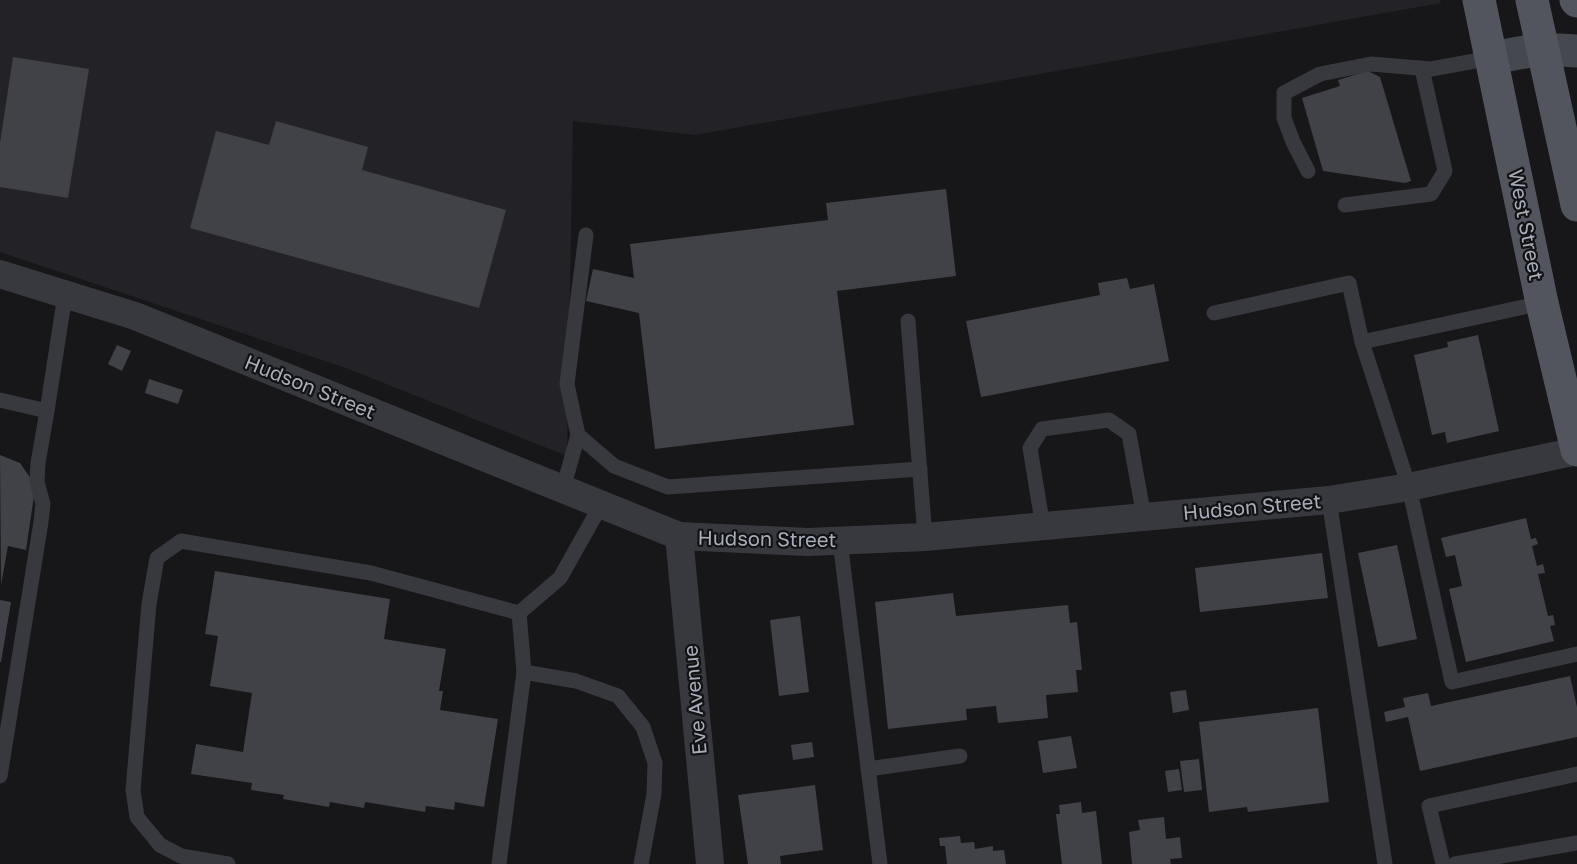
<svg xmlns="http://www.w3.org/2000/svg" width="1577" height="864" font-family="'Golos Text',sans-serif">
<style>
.built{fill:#232327}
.building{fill:#414247}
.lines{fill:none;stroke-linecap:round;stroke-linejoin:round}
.service{stroke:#38393f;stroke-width:15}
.minor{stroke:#38393f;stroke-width:28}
.secondary{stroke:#46484f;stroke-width:33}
.primary{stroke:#53555e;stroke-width:33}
.labels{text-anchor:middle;stroke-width:4.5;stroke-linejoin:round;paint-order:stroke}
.street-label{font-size:20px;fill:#a8adba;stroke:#121214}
</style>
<rect width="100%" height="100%" fill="#171719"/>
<polygon class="built" points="0,0 1440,0 1441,3 695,135 573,121 567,456 346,368 0,252"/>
<g class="building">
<polygon points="13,57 89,69 68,198 0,187 0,143"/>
<polygon points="1368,71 1380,77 1411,181 1405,183 1323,171 1302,98 1340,86 1338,80"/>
<polygon points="276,121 368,147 362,170 506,210 479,308 190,228 216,131 269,145"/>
<polygon points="946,189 956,276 837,291 854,425 655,449 639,313 586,301 593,269 634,278 630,244 828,220 826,203"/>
<polygon points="1127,278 1130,289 1154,284 1169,361 981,397 966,321 1100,295 1098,283"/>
<polygon points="1478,335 1499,431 1447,443 1445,432 1432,435 1414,355 1448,347 1447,342"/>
<polygon points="117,345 131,351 122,371 108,364"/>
<polygon points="149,379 183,390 178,404 145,393"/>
<polygon points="0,455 20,463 29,476 35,489 26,550 8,546 1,585"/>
<polygon points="1526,518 1531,539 1536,538 1538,544 1532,546 1537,566 1543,564 1545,573 1538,574 1548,616 1553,615 1555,625 1550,626 1554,641 1466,662 1449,589 1462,586 1455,555 1446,557 1441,538"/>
<polygon points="1397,545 1417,639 1378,647 1358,553"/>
<polygon points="1322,553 1328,598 1200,612 1195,568"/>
<polygon points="215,571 390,599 384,639 446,649 439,691 443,691 440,710 498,719 484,807 455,802 454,810 426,806 425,812 365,802 364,808 330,802 329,807 283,799 284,795 251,790 252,783 191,774 196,744 243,752 252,693 210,686 218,636 205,634"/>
<polygon points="953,593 956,616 1068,605 1070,623 1077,622 1082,670 1076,670 1078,692 1046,695 1048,718 998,723 996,706 966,709 967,720 888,729 875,602"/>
<polygon points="0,600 11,602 1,662 0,662"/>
<polygon points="800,616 809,692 779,696 770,620"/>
<polygon points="1570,676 1577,707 1577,737 1420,771 1408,717 1386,722 1384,712 1405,707 1403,698 1428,693 1431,706"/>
<polygon points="1186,690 1189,710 1173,713 1170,692"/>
<polygon points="1318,708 1329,802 1248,812 1247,807 1209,812 1199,722"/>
<polygon points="1071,736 1077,768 1043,773 1038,741"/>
<polygon points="812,742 814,757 793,760 791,745"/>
<polygon points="1199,759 1202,790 1184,792 1180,761"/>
<polygon points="1179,769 1182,790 1168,792 1165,771"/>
<polygon points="815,785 823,850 780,856 781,864 748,864 738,795"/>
<polygon points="1081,802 1082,813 1096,811 1102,864 1062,864 1056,814 1060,814 1059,805"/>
<polygon points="1164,817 1166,839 1180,837 1182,858 1170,859 1171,864 1132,864 1129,832 1140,830 1138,820"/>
<polygon points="960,836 961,843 974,842 975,849 993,846 993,851 1004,850 1006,864 947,864 945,846 940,846 939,838"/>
</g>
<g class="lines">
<g class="service">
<polyline points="1308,171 1293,142 1284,118 1284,93 1320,74 1371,64 1431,69 1491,58"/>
<polyline points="1345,205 1431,194 1445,171 1422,69"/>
<polyline points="586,235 567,384 578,435 614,466 668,487 920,469"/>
<polyline points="1542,303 1362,342 1409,487 1452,682 1577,654"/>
<polyline points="1214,313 1349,283 1362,342"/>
<polyline points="908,321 925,537"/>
<polyline points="0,400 47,411 65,295"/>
<polyline points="563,489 578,435"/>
<polyline points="1329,500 1385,864"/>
<polyline points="1043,527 1030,448 1042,429 1109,420 1129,434 1144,517"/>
<polyline points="840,541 880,864"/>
<polyline points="519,613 524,672"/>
<polyline points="868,769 960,756"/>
<polyline points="0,776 41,522 43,504 37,482 38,463 47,411"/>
<polyline points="228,864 181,856 160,845 137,817 133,790 149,604 157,558 181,541 371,573 519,613 560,578 601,505"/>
<polyline points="499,864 524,672 576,681 618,696 643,727 655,763 654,794 641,864"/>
<polyline points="1443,864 1429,806 1577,774"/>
<polyline points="1455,864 1577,843"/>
</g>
<g class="minor">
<polyline points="0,274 135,316 679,536 808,542 925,537 1329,500 1409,487 1577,451"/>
<polyline points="679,536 710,864"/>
</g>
<polyline class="secondary" points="1491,58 1542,49 1577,51"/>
<g class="primary">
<polyline points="1479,0 1542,303 1577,450"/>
<polyline points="1532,0 1577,205"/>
<polyline points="1576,0 1577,1"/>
</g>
</g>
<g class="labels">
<g class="street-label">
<text transform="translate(1526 225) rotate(79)" y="7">West Street</text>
<text transform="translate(310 387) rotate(22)" y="7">Hudson Street</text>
<text transform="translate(1252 507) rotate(-5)" y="7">Hudson Street</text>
<text transform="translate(767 539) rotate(1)" y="7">Hudson Street</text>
<text transform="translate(695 700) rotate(-95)" y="7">Eve Avenue</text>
</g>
</g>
</svg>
